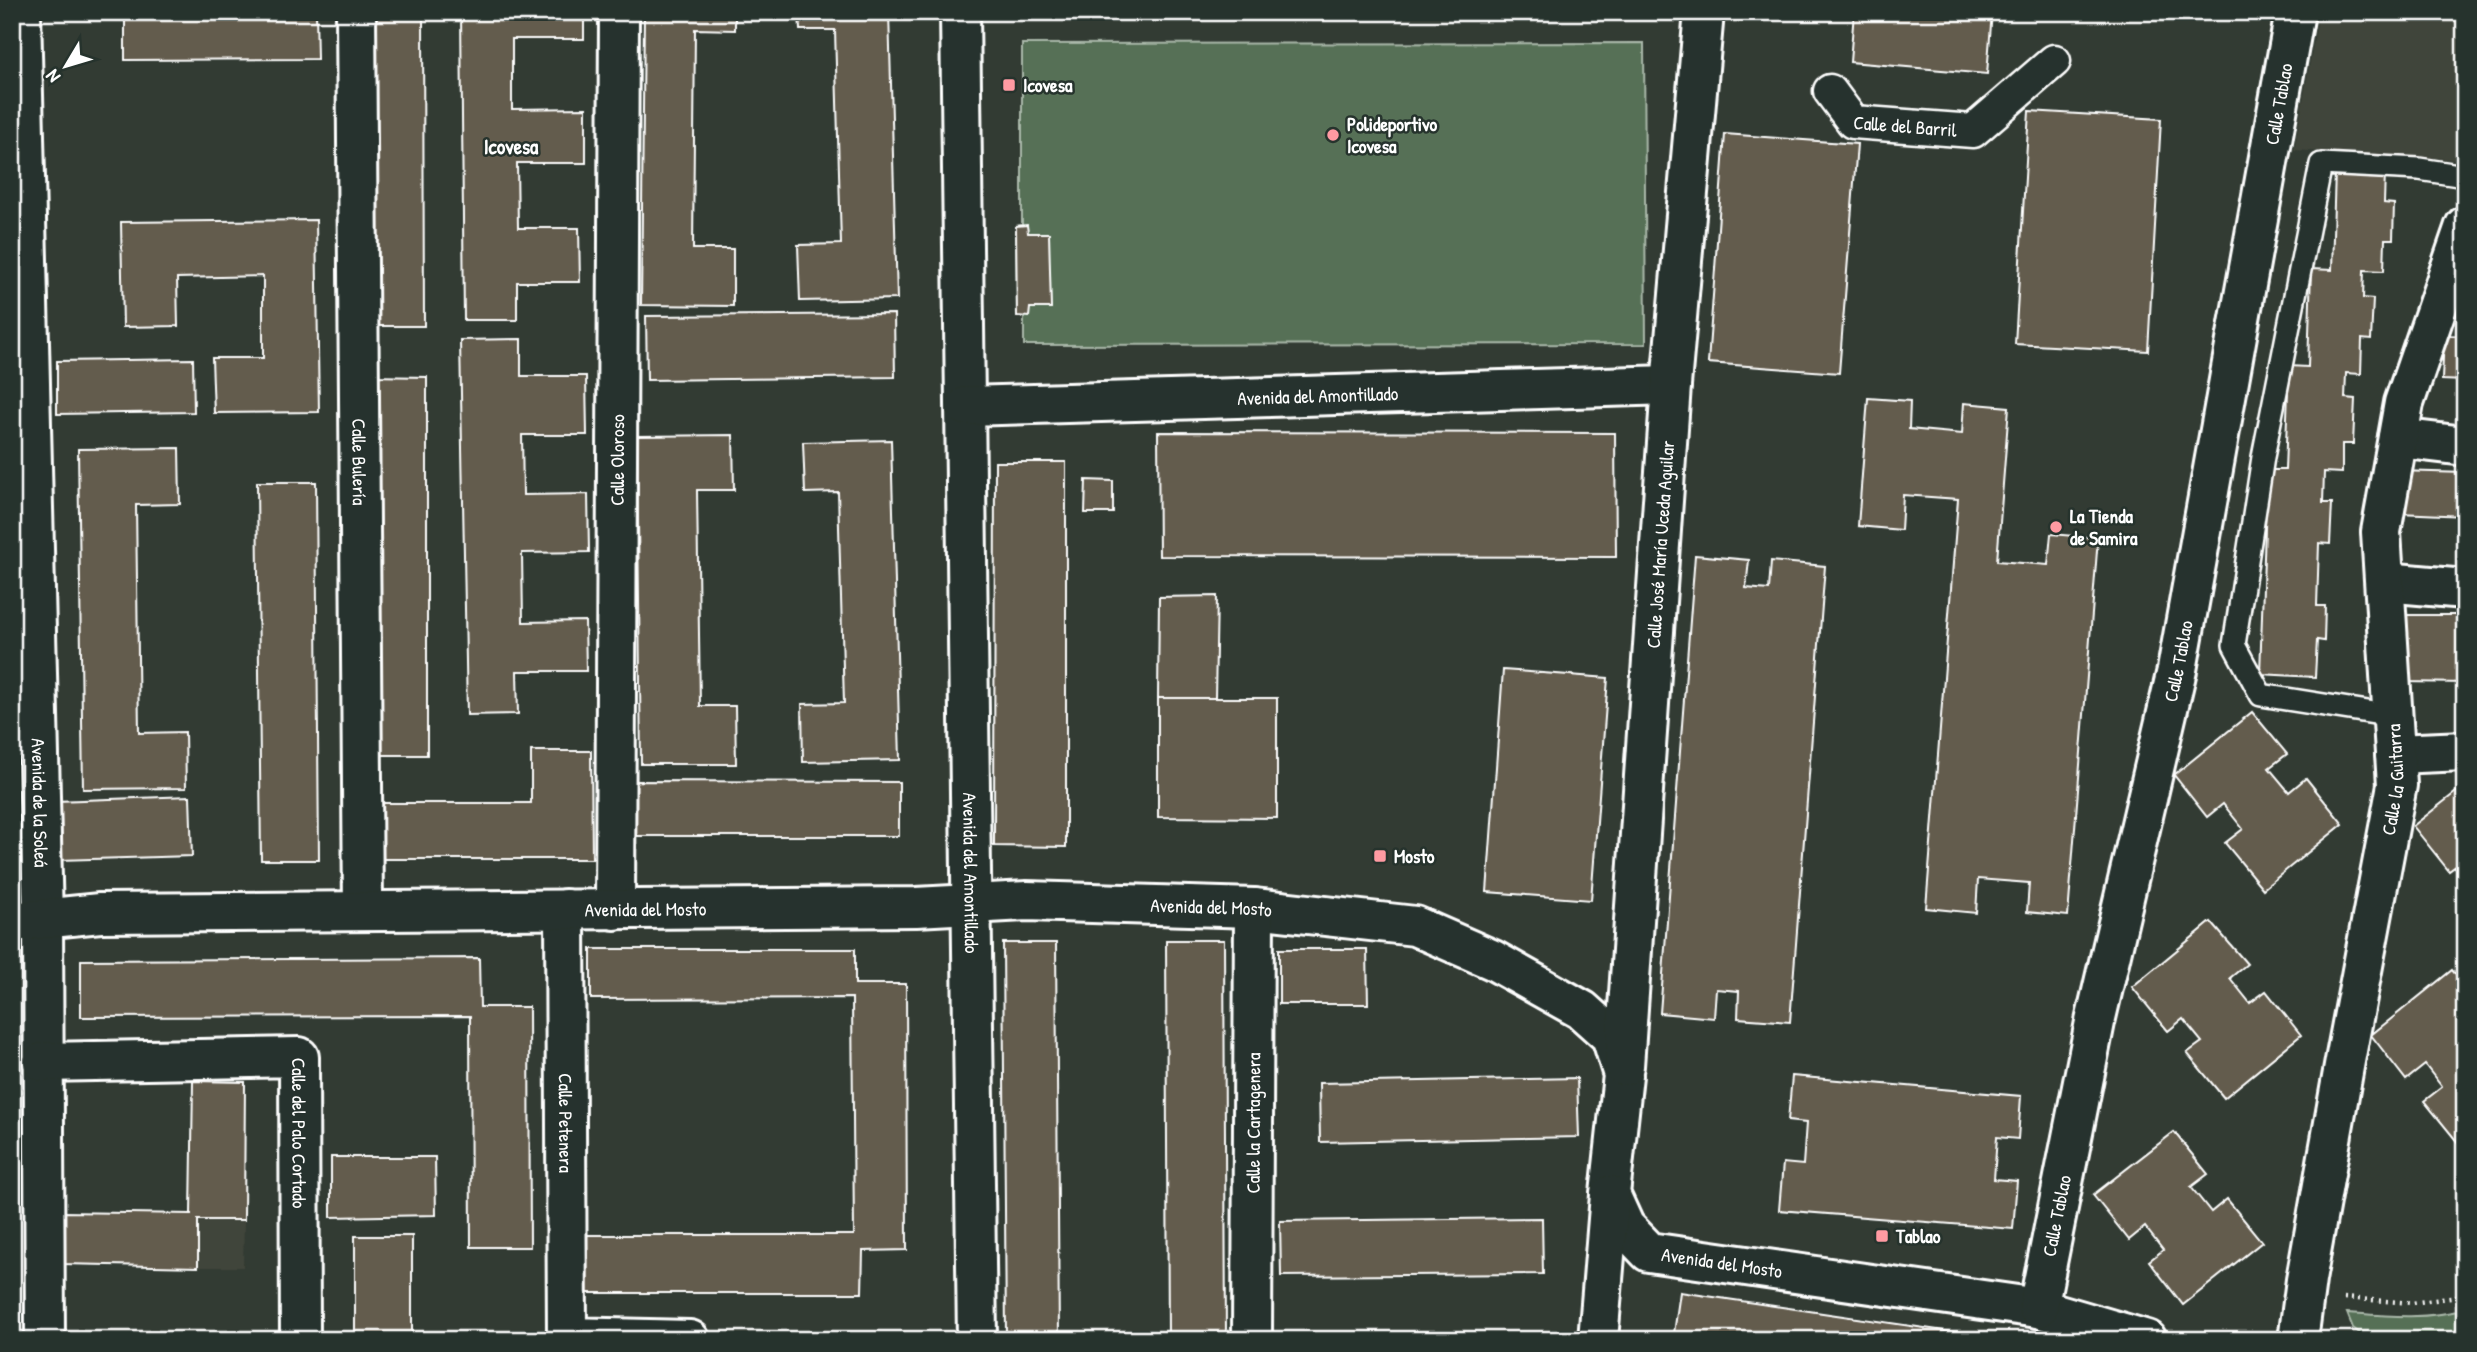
<svg xmlns="http://www.w3.org/2000/svg" width="2477" height="1352" font-family="'Patrick Hand',sans-serif">
<style>
.built{fill:#41453b}
.green{fill:#567056;stroke:#aab8aa;stroke-width:2}
.building{fill:#645c4d;stroke:#fff;stroke-width:2}
.lines{fill:none;stroke-linecap:round;stroke-linejoin:round}
.service-casing{stroke:#fff;stroke-width:26}
.pedestrian-casing{stroke:#fff;stroke-width:37}
.minor-casing{stroke:#fff;stroke-width:44}
.path{stroke:#fff;stroke-width:4.5;stroke-dasharray:2 5;stroke-linecap:butt}
.service{stroke:#26332d;stroke-width:21}
.pedestrian{stroke:#26332d;stroke-width:32}
.minor{stroke:#26332d;stroke-width:38}
.poi-dot{fill:#ff9aa2;stroke:#26332d;stroke-width:2.5}
.labels{text-anchor:middle;stroke-width:5;stroke-linejoin:round;paint-order:stroke}
.poi-label{font-size:19px;font-weight:bold;fill:#fff;stroke:#26332d;text-anchor:start}
.street-label{font-size:19px;fill:#fff;stroke:#26332d}
.neighbourhood-label{font-size:21px;font-weight:bold;fill:#fff;stroke:#26332d}
</style>
<rect width="100%" height="100%" fill="#323b33"/>
<filter id="ink" filterUnits="userSpaceOnUse"><feTurbulence type="fractalNoise" baseFrequency=".0143" numOctaves="2"/><feDisplacementMap in="SourceGraphic" scale="14" xChannelSelector="R" yChannelSelector="G"/><feConvolveMatrix kernelMatrix="1 2 1 2 8 2 1 2 1" color-interpolation-filters="sRGB"/></filter>
<g filter="url(#ink)">
<g class="built">
<polygon points="2319,12 2465,12 2465,160 2294,150"/>
<polygon points="198,1220 244,1220 243,1267 198,1267"/>
</g>
<g class="green">
<polygon points="1644,43 1646,344 1024,345 1024,317 1017,316 1016,226 1022,225 1022,44"/>
<path d="M 2465,1309 L 2465,1340 L 2369,1340 L 2353,1328 L 2347,1313 C 2387,1316 2426,1320 2465,1309 Z"/>
</g>
<g class="building">
<polygon points="125,12 316,12 317,59 125,60"/>
<polygon points="367,12 423,12 424,326 368,326"/>
<polygon points="461,12 584,12 584,39 512,39 512,109 586,108 586,163 517,163 518,228 579,228 580,282 517,282 517,320 464,320"/>
<polygon points="644,12 735,12 735,30 695,29 693,249 733,249 733,306 641,305"/>
<polygon points="799,12 889,12 897,299 800,301 798,245 841,244 835,30 800,30"/>
<polygon points="1854,12 1992,12 1987,74 1850,62"/>
<polygon points="2029,111 2161,119 2148,351 2015,344"/>
<polygon points="1725,134 1857,144 1839,373 1708,363"/>
<polygon points="2335,170 2385,172 2384,203 2394,204 2393,239 2385,239 2384,271 2364,270 2363,298 2373,299 2371,340 2362,339 2361,374 2346,373 2345,398 2355,399 2353,444 2342,444 2342,473 2324,472 2323,503 2332,503 2330,544 2319,543 2317,606 2325,606 2324,641 2317,640 2315,677 2260,674 2267,470 2285,470 2289,366 2308,367 2311,269 2332,270"/>
<polygon points="316,220 319,412 214,413 212,358 263,358 263,276 177,278 178,326 123,327 121,222"/>
<polygon points="1027,225 1028,233 1049,233 1051,308 1030,308 1029,317 1017,316 1016,226"/>
<polygon points="894,314 895,377 647,380 646,316"/>
<polygon points="2444,335 2465,336 2465,381 2442,380"/>
<polygon points="521,339 521,376 586,376 587,435 522,435 523,495 588,494 589,552 522,553 523,622 585,621 586,671 517,671 518,714 467,715 460,340"/>
<polygon points="193,359 194,412 57,414 57,361"/>
<polygon points="370,376 427,377 427,755 370,755"/>
<polygon points="1868,398 1910,401 1909,429 1962,434 1964,403 2009,407 1997,561 2048,565 2051,534 2098,538 2068,916 2027,912 2029,883 1978,879 1976,913 1926,908 1958,499 1903,495 1901,530 1858,526"/>
<polygon points="1158,432 1615,433 1616,557 1159,556"/>
<polygon points="733,435 734,490 697,490 700,706 735,706 736,764 641,764 637,436"/>
<polygon points="891,440 900,760 803,762 802,704 844,703 838,492 805,493 803,442"/>
<polygon points="179,448 180,504 136,505 139,733 185,732 186,788 83,789 78,449"/>
<polygon points="995,462 1066,462 1066,847 994,846"/>
<polygon points="2399,471 2465,473 2465,516 2399,513"/>
<polygon points="1086,480 1113,481 1113,513 1085,513"/>
<polygon points="257,482 316,482 319,860 261,860"/>
<polygon points="1695,555 1749,560 1746,588 1769,590 1771,561 1825,566 1790,1022 1738,1018 1739,991 1716,989 1714,1018 1660,1013"/>
<polygon points="1217,596 1215,698 1158,698 1159,597"/>
<polygon points="2406,615 2465,615 2465,683 2405,682"/>
<polygon points="1503,670 1608,678 1591,900 1487,892"/>
<polygon points="1158,698 1277,698 1277,818 1158,817"/>
<polygon points="2252,712 2287,754 2269,768 2289,792 2306,778 2343,824 2263,889 2225,843 2243,829 2223,804 2207,817 2174,775"/>
<polygon points="531,751 591,751 592,859 378,859 377,803 531,803"/>
<polygon points="632,781 899,782 899,836 632,836"/>
<polygon points="2465,785 2465,859 2449,871 2413,826"/>
<polygon points="190,796 192,856 59,860 56,801"/>
<polygon points="2211,922 2247,964 2230,978 2250,1003 2266,991 2301,1035 2224,1098 2187,1053 2202,1042 2183,1019 2168,1031 2132,987"/>
<polygon points="1166,940 1224,940 1226,1340 1168,1340"/>
<polygon points="1003,943 1056,943 1059,1340 1006,1340"/>
<polygon points="591,949 855,949 855,984 906,984 907,1250 863,1251 862,1293 587,1293 587,1235 854,1235 852,998 591,999"/>
<polygon points="1279,949 1367,949 1368,1004 1279,1004"/>
<polygon points="479,958 480,1007 529,1007 530,1247 471,1247 470,1016 81,1017 81,960"/>
<polygon points="2452,970 2465,986 2465,1139 2459,1144 2424,1101 2442,1087 2425,1065 2406,1080 2371,1035"/>
<polygon points="1792,1076 2021,1096 2018,1139 1997,1137 1994,1179 2017,1181 2013,1229 1779,1210 1783,1163 1803,1165 1806,1123 1788,1121"/>
<polygon points="1577,1078 1579,1137 1320,1142 1319,1083"/>
<polygon points="193,1081 245,1082 244,1220 198,1220 198,1267 63,1264 63,1212 191,1214"/>
<polygon points="2174,1132 2208,1174 2191,1187 2211,1212 2227,1199 2262,1242 2183,1305 2149,1261 2163,1250 2145,1227 2129,1240 2093,1195"/>
<polygon points="331,1157 435,1157 436,1215 331,1217"/>
<polygon points="1542,1218 1543,1274 1281,1276 1280,1221"/>
<rect x="355" y="1236" width="57" height="104"/>
<polygon points="1680,1292 2006,1340 1673,1340"/>
</g>
<g class="lines">
<g class="service-casing">
<polyline id="service" points="2393,716 2261,695 2234,645 2263,457 2321,164 2419,169 2465,176"/>
</g>
<g class="pedestrian-casing">
<g id="pedestrian">
<path id="s1" d="M 1830,91 L 1853,122 L 1973,131 L 2054,61"/>
</g>
</g>
<g class="minor-casing">
<g id="minor">
<path id="s2" d="M 21,12 L 43,920 L 45,1340"/>
<path id="s3" d="M 356,12 L 363,911"/>
<path id="s4" d="M 960,12 L 977,1340"/>
<path id="s5" d="M 966,406 L 1671,385"/>
<polyline points="2398,438 2465,446"/>
<polyline points="2385,582 2465,589"/>
<polyline points="2395,754 2465,751"/>
<path id="s6" d="M 565,909 L 567,1337 L 690,1340"/>
<path id="s7" d="M 615,910 L 619,12"/>
<path id="s8" d="M 12,922 L 100,913 L 916,907 L 1027,901 L 1254,908 L 1415,926 L 1493,960 L 1582,1010 L 1611,1036 L 1623,1075 L 1610,1194 L 1625,1227 L 1649,1252 L 2038,1308 L 2147,1340"/>
<path id="s9" d="M 43,1062 L 299,1057 L 300,1340"/>
<path id="s10" d="M 1624,1066 L 1671,385 L 1704,12"/>
<path id="s11" d="M 2038,1308 L 2095,1022 L 2177,670 L 2295,12"/>
<path id="s12" d="M 1252,1340 L 1254,908"/>
<polyline points="1598,1340 1610,1195"/>
<path id="s13" d="M 2298,1340 L 2306,1280 L 2345,1061 L 2397,785 L 2381,532 L 2404,403 L 2465,226"/>
</g>
</g>
<polyline class="path" points="2344,1298 2412,1303 2465,1296"/>
<use href="#service" class="service"/>
<use href="#pedestrian" class="pedestrian"/>
<use href="#minor" class="minor"/>
</g>
</g>
<g class="poi-dot">
<rect x="1002" y="78" width="14" height="14" rx="3.5"/>
<circle cx="1333" cy="135" r="7"/>
<circle cx="2056" cy="527" r="7"/>
<rect x="1373" y="849" width="14" height="14" rx="3.5"/>
<rect x="1875" y="1229" width="14" height="14" rx="3.5"/>
</g>
<g class="labels">
<g class="poi-label">
<text x="1023" y="92">Icovesa</text>
<text x="1347" y="131">Polideportivo<tspan x="1347" dy="22">Icovesa</tspan></text>
<text x="2070" y="523">La Tienda<tspan x="2070" dy="22">de Samira</tspan></text>
<text x="1394" y="863">Mosto</text>
<text x="1896" y="1243">Tablao</text>
</g>
<g class="street-label">
<text dy="7" stroke="none"><textPath href="#s11" startOffset="1228">Calle Tablao</textPath></text>
<text dy="7" stroke="none"><textPath href="#s1" startOffset="91">Calle del Barril</textPath></text>
<text dy="7" stroke="none"><textPath href="#s5" startOffset="352">Avenida del Amontillado</textPath></text>
<text dy="7" stroke="none"><textPath href="#s7" startOffset="450">Calle Oloroso</textPath></text>
<text dy="7" stroke="none"><textPath href="#s3" startOffset="450">Calle Bulería</textPath></text>
<text dy="7" stroke="none"><textPath href="#s10" startOffset="523">Calle José María Uceda Aguilar</textPath></text>
<text dy="7" stroke="none"><textPath href="#s11" startOffset="662">Calle Tablao</textPath></text>
<text dy="7" stroke="none"><textPath href="#s13" startOffset="569">Calle la Guitarra</textPath></text>
<text dy="7" stroke="none"><textPath href="#s2" startOffset="791">Avenida de la Soleá</textPath></text>
<text dy="7" stroke="none"><textPath href="#s4" startOffset="861">Avenida del Amontillado</textPath></text>
<text dy="7" stroke="none"><textPath href="#s8" startOffset="1200">Avenida del Mosto</textPath></text>
<text dy="7" stroke="none"><textPath href="#s8" startOffset="634">Avenida del Mosto</textPath></text>
<text dy="7" stroke="none"><textPath href="#s6" startOffset="214">Calle Petenera</textPath></text>
<text dy="7" stroke="none"><textPath href="#s12" startOffset="217">Calle la Cartagenera</textPath></text>
<text dy="7" stroke="none"><textPath href="#s9" startOffset="332">Calle del Palo Cortado</textPath></text>
<text dy="7" stroke="none"><textPath href="#s11" startOffset="94">Calle Tablao</textPath></text>
<text dy="7" stroke="none"><textPath href="#s8" startOffset="1936">Avenida del Mosto</textPath></text>
</g>
<g class="neighbourhood-label">
<text x="511" y="154">Icovesa</text>
</g>
</g>
<rect width="2477" height="1352" fill="none" stroke="#26332d" stroke-width="42"/>
<rect x="21" y="21" width="2435" height="1310" fill="none" stroke="#fff" stroke-width="2.5" filter="url(#ink)"/>
<g transform="translate(66 66) rotate(232)" stroke="#26332d" stroke-width="5" paint-order="stroke">
<path d="M0-5L12 26L0 18L-12 26Z" fill="#ffffff"/>
<text y="-10" font-size="19" font-weight="bold" text-anchor="middle" fill="#ffffff">N</text>
</g>
</svg>
